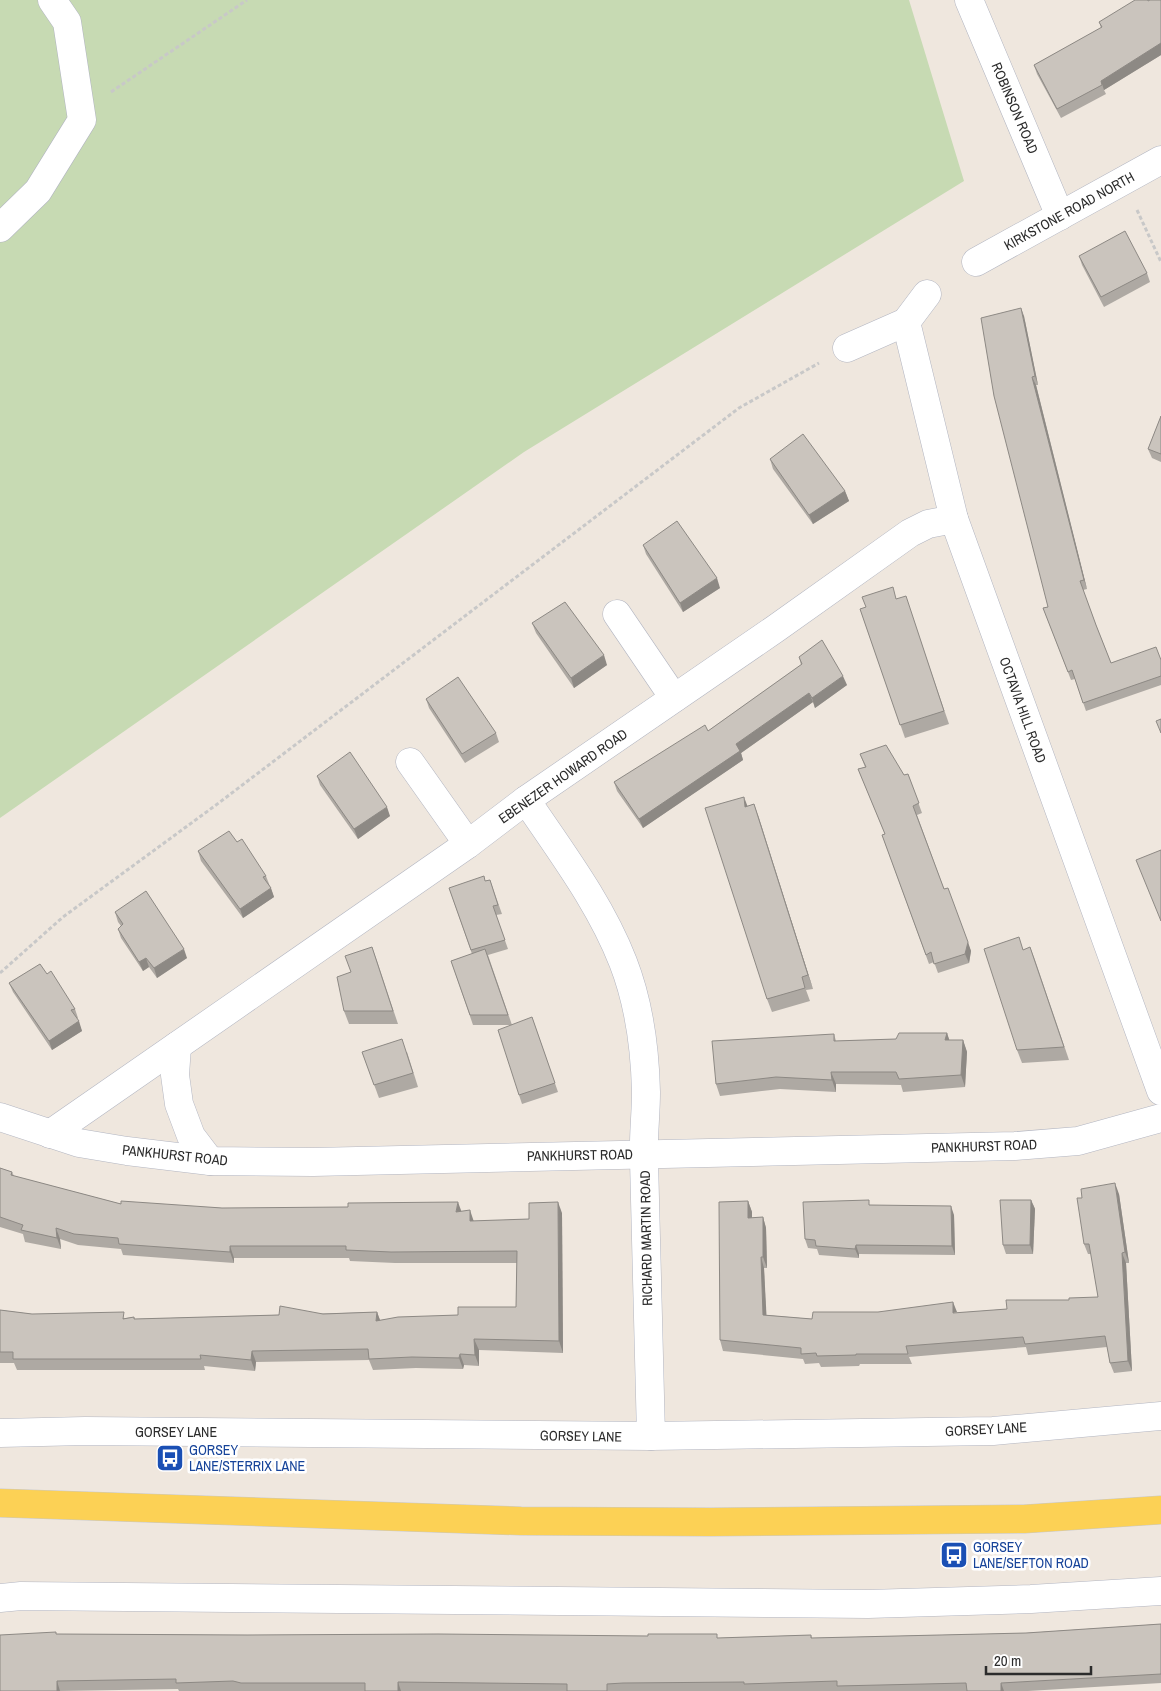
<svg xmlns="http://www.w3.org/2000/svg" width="1161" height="1691" font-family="'Archivo Narrow',sans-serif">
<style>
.cemetery{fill:#c7dab3}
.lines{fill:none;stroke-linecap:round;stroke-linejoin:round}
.minor-casing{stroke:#b2b5c1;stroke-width:29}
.major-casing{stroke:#c8c8c8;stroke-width:29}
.path{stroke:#c8c8c8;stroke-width:3;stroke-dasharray:4 2.5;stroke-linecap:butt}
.minor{stroke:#fff;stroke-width:28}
.major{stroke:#fcd155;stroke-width:28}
.wall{fill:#aea9a3}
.shaded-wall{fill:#8d8984}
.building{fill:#cac4bd;stroke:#8d8984}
.labels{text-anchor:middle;stroke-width:5;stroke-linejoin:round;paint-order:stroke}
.street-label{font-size:14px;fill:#2c2c2c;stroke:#fff}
.transit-label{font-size:14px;fill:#164399;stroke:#fff;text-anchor:start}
</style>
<rect width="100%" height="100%" fill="#efe7de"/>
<polygon class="cemetery" points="0,0 909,0 964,181 524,452 0,818"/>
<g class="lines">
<g class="minor-casing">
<g id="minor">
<polyline points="969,0 1060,216"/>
<polyline points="0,228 38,191 82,120 67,22 52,0"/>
<polyline points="976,262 1161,160"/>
<polyline points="906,322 954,519 1161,1091"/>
<polyline points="847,348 906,322 927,294"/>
<polyline points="617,614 674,698"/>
<polyline points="410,762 468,844"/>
<path d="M 526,800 C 561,852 600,903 623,962 C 639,1003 645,1048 646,1092 C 646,1115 643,1137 644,1160 C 646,1252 649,1344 651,1436"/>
<polyline points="177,1046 175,1075 179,1104 191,1136 210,1161"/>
<polyline points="0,1117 79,1143 127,1151 210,1161 313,1162 1015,1146 1078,1141 1161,1118"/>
<polyline points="50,1134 468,844 526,800 775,629 910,533 928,524 954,519"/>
<polyline points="0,1433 85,1431 651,1436 993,1431 1161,1416"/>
<polyline points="0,1598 21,1596 868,1604 1031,1599 1161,1591"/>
</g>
</g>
<g class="major-casing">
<polyline id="major" points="0,1503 521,1521 711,1522 1024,1519 1161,1510"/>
</g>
<g class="path">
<polyline points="111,92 247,0"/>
<polyline points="1137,210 1161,262"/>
<polyline points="0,973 63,917 216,805 739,408 819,363"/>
</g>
<use href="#minor" class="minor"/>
<use href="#major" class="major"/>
</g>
<g class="wall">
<polygon points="1161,0 1161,55 1104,90 1106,94 1061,118 1037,74 1034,65 1101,28 1099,22 1148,1"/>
<polygon points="1079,256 1147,273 1150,282 1104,307 1082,265"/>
<polygon points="1024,316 1038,385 1036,385 1087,589 1083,590 1096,625 1111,663 1161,660 1161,685 1086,711 1075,679 1071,680 1043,608 1048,607"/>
<polygon points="1161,416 1161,462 1152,458 1148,449"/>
<polygon points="770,459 845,491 849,501 813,524 773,469"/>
<polygon points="643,545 720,588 683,612 646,554"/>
<polygon points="898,599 910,610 949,724 905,738 860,609"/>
<polygon points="532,623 607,665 574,688 536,633"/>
<polygon points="799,657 847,685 815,708 813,702 741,753 743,760 643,828 617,791 614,782 708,731 801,665"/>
<polygon points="426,699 496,733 499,742 465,763 429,708"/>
<polygon points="860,754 904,775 908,774 922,813 917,815 944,889 971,951 969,963 938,973 934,962 929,964 882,835 885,834 858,769 865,767"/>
<polygon points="317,776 390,816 358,839 320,785"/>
<polygon points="754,804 813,989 806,990 810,1001 772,1012 767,999 748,806"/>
<polygon points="237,842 266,876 274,897 243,918 201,861 198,851"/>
<polygon points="490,880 502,914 496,915 508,949 488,955 512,1025 473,1025 451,961 472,954 449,888"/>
<polygon points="115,912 187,958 157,978 149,967 143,971 121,938 118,929 121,926 118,922"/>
<polygon points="372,947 377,961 398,1024 349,1024 344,1011 351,972"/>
<polygon points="1030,947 1035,960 1069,1060 1022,1063 1017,1050 1024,950"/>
<polygon points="47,974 75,1009 78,1018 77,1019 82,1031 52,1050 13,992 9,983"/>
<polygon points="532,1017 558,1092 522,1104 519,1095"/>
<polygon points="947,1033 949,1040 963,1040 967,1052 965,1087 903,1092 901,1085 836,1084 836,1092 780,1089 720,1096 716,1084 834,1034 836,1041 896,1039"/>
<polygon points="362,1052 407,1052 418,1087 379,1098"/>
<polygon points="0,1168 12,1172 14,1176 121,1204 222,1208 461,1212 474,1221 529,1219 562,1213 563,1353 479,1350 479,1366 464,1365 463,1369 416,1368 373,1370 369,1360 256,1362 255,1371 204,1366 205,1370 17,1370 14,1363 0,1363 0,1310 32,1314 126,1318 134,1317 135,1319 377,1312 380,1320 458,1315 516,1307 517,1263 395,1263 350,1261 349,1258 234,1258 234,1263 123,1255 121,1249 78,1245 60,1239 61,1249 25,1242 23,1234 0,1227"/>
<polygon points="1119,1194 1129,1263 1126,1263 1132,1371 1114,1373 1110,1363 1107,1347 1028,1355 1026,1347 909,1357 912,1364 860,1364 859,1366 821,1367 819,1363 805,1364 803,1359 723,1351 720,1340 748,1201 752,1212 752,1218 763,1217 766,1228 767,1268 764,1268 766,1315 812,1319 957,1313 1007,1309 1098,1297 1091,1254 1088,1254 1084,1244"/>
<polygon points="1031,1200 1035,1209 1033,1254 1006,1254 1003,1245"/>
<polygon points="871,1205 954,1215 955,1255 859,1254 859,1258 819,1255 817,1249 808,1248 805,1239"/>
<polygon points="1161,1624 1161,1683 1028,1691 179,1691 178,1689 60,1691 0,1691 56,1634 719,1638 811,1635 812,1638 1026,1633"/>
</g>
<g class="shaded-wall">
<polygon points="1161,43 1161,55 1104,90 1101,81"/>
<polygon points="1021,308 1024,316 1038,385 1035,376"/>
<polygon points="1032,377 1036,385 1087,589 1084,580"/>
<polygon points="845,491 849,501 813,524 809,515"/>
<polygon points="717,578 720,588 683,612 680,603"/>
<polygon points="604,655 607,665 574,688 571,678"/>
<polygon points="843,676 847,685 815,708 812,698"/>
<polygon points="809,693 813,702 741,753 743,760 643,828 639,819 736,744"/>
<polygon points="744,797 749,810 745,807"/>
<polygon points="754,804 759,818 813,989 808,975"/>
<polygon points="387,807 390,816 358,839 354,829"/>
<polygon points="271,888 274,897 243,918 240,909"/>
<polygon points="968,942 971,951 969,963 965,954"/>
<polygon points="184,949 187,958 157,978 154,968"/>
<polygon points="146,958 149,967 143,971 139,962"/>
<polygon points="79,1021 82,1031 52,1050 49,1041"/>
<polygon points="947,1033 951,1045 945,1040"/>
<polygon points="963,1040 967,1052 965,1087 961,1075"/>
<polygon points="831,1072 836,1084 836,1092 832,1080"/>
<polygon points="1115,1183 1119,1194 1129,1263 1125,1252"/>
<polygon points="1031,1200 1035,1209 1033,1254 1030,1245"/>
<polygon points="748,1201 752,1212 752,1228 748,1218"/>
<polygon points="458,1202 462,1213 456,1212"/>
<polygon points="558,1202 562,1213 563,1353 559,1341"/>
<polygon points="951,1206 954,1215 955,1255 952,1246"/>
<polygon points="470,1210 474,1222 470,1221"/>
<polygon points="763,1217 766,1228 767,1268 763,1257"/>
<polygon points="56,1228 60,1239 61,1249 57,1238"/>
<polygon points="856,1245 859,1254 859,1258 855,1249"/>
<polygon points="230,1246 234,1258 234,1263 230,1252"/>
<polygon points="1122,1253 1126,1263 1132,1371 1128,1361"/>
<polygon points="761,1257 764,1268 767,1325 763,1315"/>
<polygon points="953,1302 957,1312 953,1313"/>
<polygon points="377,1312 381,1323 376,1321"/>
<polygon points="474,1339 479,1350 479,1366 475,1355"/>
<polygon points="252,1351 256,1362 255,1371 251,1360"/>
<polygon points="460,1354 464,1365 463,1369 459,1358"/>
<polygon points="57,1681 60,1691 57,1691"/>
<polygon points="398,1682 401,1691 398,1691"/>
<polygon points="1001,1683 1004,1691 1001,1691"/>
</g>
<g class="building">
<polygon points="1135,0 1148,0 1148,1 1150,0 1161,0 1161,43 1101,81 1102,85 1057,109 1034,65 1102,27 1099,22"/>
<polygon points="1125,231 1147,273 1101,297 1079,256"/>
<polygon points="1021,308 1035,376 1032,377 1084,580 1080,581 1096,625 1111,663 1156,647 1161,660 1161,676 1083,703 1072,670 1068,672 1043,608 1048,607 994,396 981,318"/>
<polygon points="1161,416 1161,454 1148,449"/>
<polygon points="803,434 845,491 809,515 770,459"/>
<polygon points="677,521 717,578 680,603 643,545"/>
<polygon points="893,587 896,599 906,596 944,711 900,725 860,609 866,607 862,597"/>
<polygon points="565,602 604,655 571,678 532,623"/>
<polygon points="822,640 843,676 812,698 809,693 736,744 740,751 639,819 614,782 705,725 708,731 802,664 799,657"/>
<polygon points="458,677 496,733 462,754 426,699"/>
<polygon points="1161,719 1161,733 1156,721"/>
<polygon points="886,745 904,775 908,774 919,803 913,806 944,889 948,888 968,942 965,954 934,964 931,952 926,955 882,835 885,834 858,769 866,767 860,754"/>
<polygon points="350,752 387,807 354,829 317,776"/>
<polygon points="744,797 745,807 754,804 808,975 802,977 805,988 767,999 705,808"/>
<polygon points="229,831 237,842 242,839 266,876 263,877 271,888 240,909 198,851"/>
<polygon points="1161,850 1161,921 1136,860"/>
<polygon points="484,876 485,881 490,880 498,905 493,906 505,940 471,950 449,888"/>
<polygon points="146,891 184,949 154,968 146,958 139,962 118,929 123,924 115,912"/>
<polygon points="1019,937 1023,950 1030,947 1064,1047 1017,1050 984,949"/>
<polygon points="372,947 393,1011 344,1011 337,977 351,972 345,956"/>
<polygon points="485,949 508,1015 470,1015 451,961"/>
<polygon points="40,964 47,974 51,971 75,1009 71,1010 79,1021 49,1041 9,983"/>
<polygon points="532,1017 555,1083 519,1095 498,1030"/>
<polygon points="899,1033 947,1033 945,1040 963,1040 961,1075 899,1079 896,1072 831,1072 832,1080 776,1077 716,1084 712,1041 834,1034 834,1041 896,1039"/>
<polygon points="402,1039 413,1073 374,1085 362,1052"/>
<polygon points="0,1168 12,1172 11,1175 121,1204 121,1201 222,1208 348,1207 348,1203 458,1202 456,1212 470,1210 470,1221 529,1219 529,1203 558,1202 559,1341 474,1339 475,1355 460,1354 459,1358 412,1357 369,1359 368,1349 252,1351 251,1360 200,1355 201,1359 13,1359 13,1352 0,1352 0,1310 32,1314 124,1312 123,1319 134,1317 134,1319 279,1315 280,1306 323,1314 377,1312 376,1321 398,1317 458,1315 458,1307 516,1307 517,1251 391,1252 346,1250 346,1246 230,1246 230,1252 119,1244 118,1238 74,1234 56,1228 57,1238 21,1230 23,1225 0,1217"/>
<polygon points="1115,1183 1125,1252 1122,1253 1128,1361 1110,1363 1105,1336 1025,1344 1023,1337 906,1346 908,1354 856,1354 856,1355 817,1356 816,1353 801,1354 801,1348 720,1340 719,1202 748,1201 748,1218 763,1217 763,1257 761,1257 763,1315 812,1319 813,1312 878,1312 953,1302 953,1313 1007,1309 1006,1300 1069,1300 1069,1298 1098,1297 1089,1244 1084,1244 1077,1198 1082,1198 1081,1189"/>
<polygon points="869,1200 869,1205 951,1206 952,1246 856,1245 855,1249 816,1246 815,1240 805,1239 803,1202"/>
<polygon points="1000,1200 1031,1200 1030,1245 1003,1245"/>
<polygon points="1161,1624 1161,1674 1001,1683 1001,1691 967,1691 966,1683 837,1686 837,1681 744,1684 744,1682 623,1683 607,1684 607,1691 567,1691 567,1684 398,1682 398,1691 365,1691 365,1683 241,1683 233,1681 176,1683 176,1679 57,1681 57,1691 0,1691 0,1635 56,1632 56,1634 247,1635 438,1634 648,1636 648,1634 717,1634 717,1638 811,1635 811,1638 1026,1633"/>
</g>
<defs>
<g id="bus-square" transform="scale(1.4375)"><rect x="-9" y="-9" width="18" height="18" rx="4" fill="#1a4fb4" stroke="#fff"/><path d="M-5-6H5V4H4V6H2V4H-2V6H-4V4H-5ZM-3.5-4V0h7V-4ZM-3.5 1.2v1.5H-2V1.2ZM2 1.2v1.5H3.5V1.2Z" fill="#fff"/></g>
</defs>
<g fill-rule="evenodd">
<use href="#bus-square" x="170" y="1458"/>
<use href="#bus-square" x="954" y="1555"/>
</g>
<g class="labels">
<g class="street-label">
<text transform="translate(1015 108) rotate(67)" y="5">ROBINSON ROAD</text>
<text transform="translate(1069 211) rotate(-29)" y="5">KIRKSTONE ROAD NORTH</text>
<text transform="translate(1023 710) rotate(70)" y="5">OCTAVIA HILL ROAD</text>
<text transform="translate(563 776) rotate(-35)" y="5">EBENEZER HOWARD ROAD</text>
<text transform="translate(984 1146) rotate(-2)" y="5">PANKHURST ROAD</text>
<text transform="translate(175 1155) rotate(6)" y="5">PANKHURST ROAD</text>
<text transform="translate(580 1155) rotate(-1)" y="5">PANKHURST ROAD</text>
<text transform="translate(646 1238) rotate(-91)" y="5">RICHARD MARTIN ROAD</text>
<text transform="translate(986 1429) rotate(-3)" y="5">GORSEY LANE</text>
<text x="176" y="1437">GORSEY LANE</text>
<text transform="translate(581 1436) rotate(1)" y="5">GORSEY LANE</text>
</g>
<g class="transit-label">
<text x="189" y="1455">GORSEY<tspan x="189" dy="16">LANE/STERRIX LANE</tspan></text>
<text x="973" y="1552">GORSEY<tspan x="973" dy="16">LANE/SEFTON ROAD</tspan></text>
</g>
</g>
<path d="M986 1666v8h105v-8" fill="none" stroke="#2c2c2c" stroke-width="2.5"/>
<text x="994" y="1666" font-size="15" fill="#2c2c2c" stroke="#ffffff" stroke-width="4" paint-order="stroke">20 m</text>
</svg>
